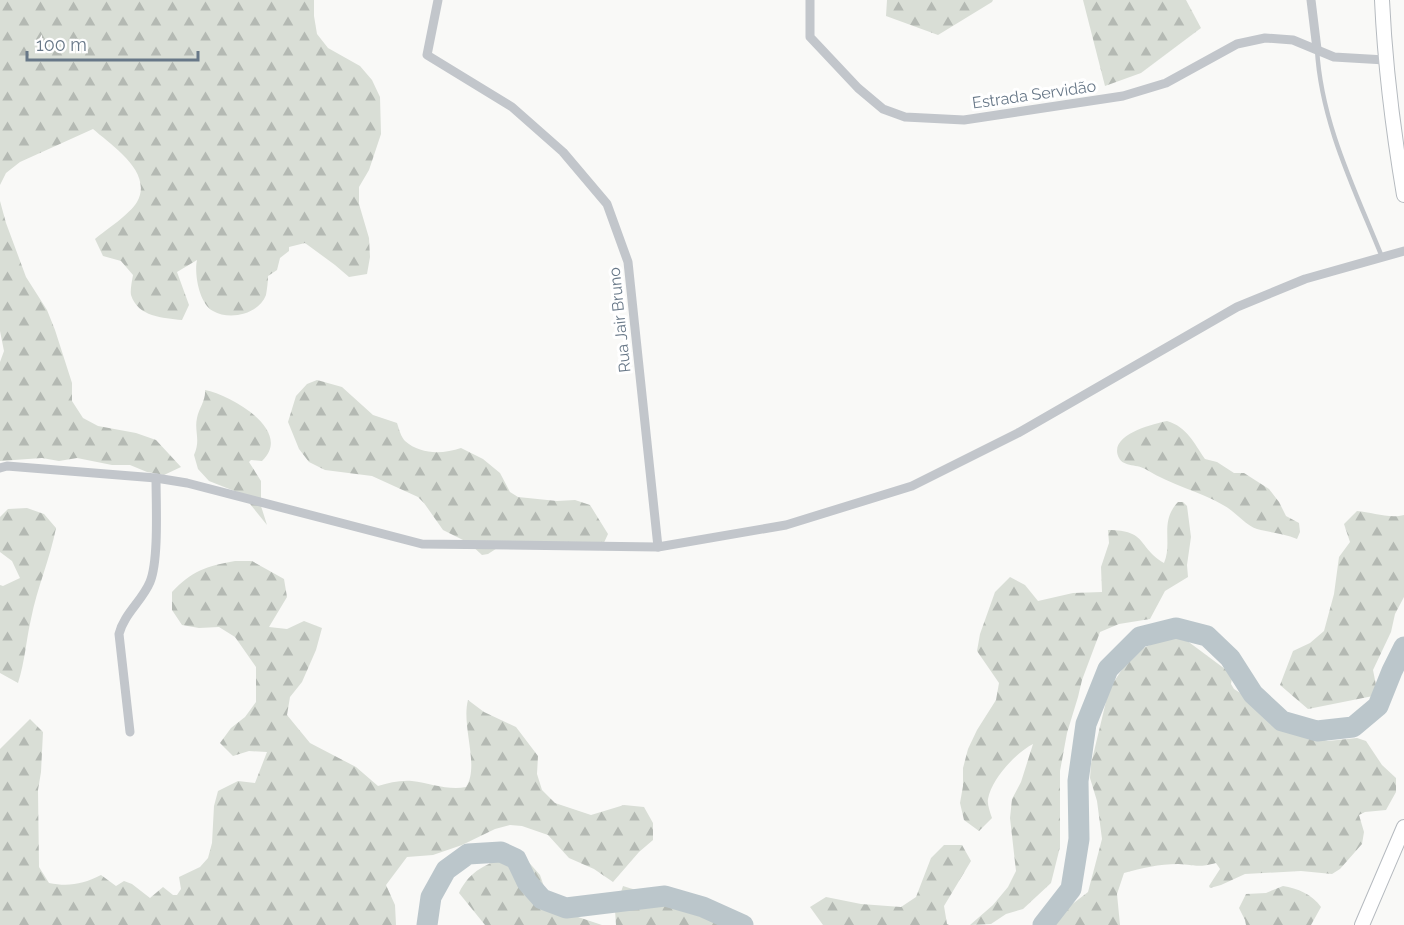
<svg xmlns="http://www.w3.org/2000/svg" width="1404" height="925" font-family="Raleway,sans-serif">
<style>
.forest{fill:url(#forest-firs)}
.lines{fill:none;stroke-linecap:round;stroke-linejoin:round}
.river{stroke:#bbc6cb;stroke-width:21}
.secondary-casing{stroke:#b5babf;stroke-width:16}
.service{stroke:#c2c6cb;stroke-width:4.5}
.minor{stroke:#c2c6cb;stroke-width:9}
.secondary{stroke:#fff;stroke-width:14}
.labels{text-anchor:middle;stroke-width:6;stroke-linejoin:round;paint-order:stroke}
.street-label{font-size:16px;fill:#687888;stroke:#fff}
</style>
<defs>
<pattern id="forest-firs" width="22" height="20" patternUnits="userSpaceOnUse" patternTransform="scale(1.5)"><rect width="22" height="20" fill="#d9ded6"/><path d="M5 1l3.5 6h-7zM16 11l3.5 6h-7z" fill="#b4b9b3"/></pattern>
</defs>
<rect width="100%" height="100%" fill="#f9f9f7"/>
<g class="forest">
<path d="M 0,0 L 314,0 L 314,16 L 317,34 L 328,48 L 360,66 L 372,80 L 380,97 L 381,134 L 369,170 L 359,187 L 359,204 L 369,238 L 370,257 L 367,274 L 349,277 L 335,265 L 305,243 L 289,247 L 289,251 L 280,258 L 277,270 L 268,276 C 268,282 267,289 266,295 C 259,314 230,321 213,311 C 199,304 194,273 197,260 L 177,272 L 189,305 L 182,320 C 163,318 138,317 131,295 C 130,290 132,281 133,275 L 121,261 L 103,256 L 95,239 C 107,229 129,215 137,202 C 154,172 111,145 93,129 L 20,162 L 6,173 L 0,185 Z"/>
<polygon points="887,0 993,0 992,2 938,35 886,16"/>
<polygon points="1083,0 1186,0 1201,28 1141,73 1105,86"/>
<polygon points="0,201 6,223 26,277 47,310 55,330 72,383 72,401 83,418 98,426 136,433 156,440 181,467 164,475 147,472 130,465 112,465 77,458 59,461 42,458 0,461 0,362 4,351 0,331"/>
<path d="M 317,380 L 342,387 L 373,415 L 397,423 C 399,429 401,437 405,441 C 421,455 443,454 461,448 L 483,459 L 500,473 L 510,492 L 518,497 L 557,501 L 575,500 L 590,505 L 608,534 L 602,547 L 505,543 L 488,554 L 482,555 L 469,543 L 443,530 L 424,503 L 418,497 L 372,476 L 325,470 L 309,462 L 299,449 L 288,422 L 296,396 L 307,384 Z"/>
<path d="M 205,390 C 231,395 294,431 262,461 L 251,460 L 249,462 L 261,481 L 261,506 L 267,525 L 242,494 L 209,481 L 198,469 L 194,455 C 201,440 194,431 197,418 C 199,408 206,400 205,390 Z"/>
<path d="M 1167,421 C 1187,427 1194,443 1205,459 L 1217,462 L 1234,473 L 1244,473 L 1269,489 L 1279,502 L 1286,516 L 1299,523 L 1300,532 L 1297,539 C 1284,533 1271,533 1257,529 C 1245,525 1235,511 1223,505 C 1199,491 1171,485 1147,470 C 1139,464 1123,467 1119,458 C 1107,435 1153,424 1167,421 Z"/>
<path d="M 1178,502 L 1183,502 L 1187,506 L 1191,537 L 1187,565 L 1188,577 L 1165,591 L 1150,619 L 1119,624 L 1100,632 L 1082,680 L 1078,697 L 1067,733 L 1060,771 L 1060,847 L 1051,883 L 1023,909 L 1006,914 L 991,924 L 970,925 L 993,905 L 1008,887 L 1016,871 L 1010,818 L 1012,799 L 1021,782 L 1033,744 C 1016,753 992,778 988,799 C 987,804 990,812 992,818 L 979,831 L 964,820 L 960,803 L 963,786 L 963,768 L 968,749 L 977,730 L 996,700 L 999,683 L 977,651 L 980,634 L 995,592 L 1010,577 L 1025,585 L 1038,601 L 1073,593 L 1102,592 L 1101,567 L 1109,543 L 1108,530 C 1148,530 1137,547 1164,563 C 1173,542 1159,522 1178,502 Z"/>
<path d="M 27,508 L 44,514 L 56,528 C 50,559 37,588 31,619 C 26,640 25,662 18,683 L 0,673 L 0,585 L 3,586 L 20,578 L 12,561 L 0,552 L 0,517 L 8,509 Z"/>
<path d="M 1357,511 C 1372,512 1389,519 1404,515 L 1404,597 L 1395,614 L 1391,632 L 1373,670 L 1378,695 L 1308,709 L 1280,685 L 1293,651 L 1310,643 L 1324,631 L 1334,594 L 1339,557 L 1350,542 L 1344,524 Z"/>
<path d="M 235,561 L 252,561 L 284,579 L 287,597 L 269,627 L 287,629 L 304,621 L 322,628 L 316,650 L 302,682 L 290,697 L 287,715 L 310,743 L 356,767 L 378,786 C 389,783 400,780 412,781 C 430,783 449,791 466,787 C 480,766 461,726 468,700 L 484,712 L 516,727 L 538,756 L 537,774 L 542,790 L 555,803 L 591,815 L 624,805 L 644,807 L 653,823 L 653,840 L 639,852 L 613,882 L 594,869 L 569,858 L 548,835 L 522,826 L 510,825 L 495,829 L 462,845 L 433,855 L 407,857 L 386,885 L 395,905 L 396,925 L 0,925 L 0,749 L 30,719 L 43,732 L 41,772 L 38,790 L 39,867 L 49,883 C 69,887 83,884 101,875 L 116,886 L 124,881 L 132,884 L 150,898 L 163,887 L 173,895 L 177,895 L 181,889 L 179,877 L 200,867 L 208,858 L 212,843 L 214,806 L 218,791 L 238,781 L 255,783 L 267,752 L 249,751 L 233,756 L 220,743 L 231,728 L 245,717 L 256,702 L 256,667 L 235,637 L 219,627 L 199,628 L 182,625 L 172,610 L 172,592 C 192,571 206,566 235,561 Z"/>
<path d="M 1182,637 L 1225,669 L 1232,678 L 1231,684 L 1234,689 L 1259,705 L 1278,726 L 1328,741 L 1357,738 L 1366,741 L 1382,765 L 1396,778 L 1396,792 L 1386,810 L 1365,812 L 1359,815 L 1364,832 L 1362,844 L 1340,869 L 1332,874 L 1301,871 L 1245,874 L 1221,885 L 1210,888 L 1209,886 L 1220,869 L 1216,863 C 1198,868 1195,865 1178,864 C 1159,864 1142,868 1124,873 L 1117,894 L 1120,925 L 1041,925 L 1053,919 L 1088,892 L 1102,839 L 1097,801 L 1090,778 L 1091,764 L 1109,689 L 1125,665 L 1141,649 L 1161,640 Z"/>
<polygon points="944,845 962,845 971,861 944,906 947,924 949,925 823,925 810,907 826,897 861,904 901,907 916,897 931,858"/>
<path d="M 511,856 L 525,858 L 540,875 L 550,904 L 572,915 L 602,925 L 485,925 L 459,893 C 470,870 488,863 511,856 Z"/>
<path d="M 623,886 C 640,892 656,894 673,898 C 696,904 718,914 739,925 L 616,925 L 615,910 Z"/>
<path d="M 1283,886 C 1297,888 1313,895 1321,907 L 1311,925 L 1246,925 L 1245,920 L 1239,908 L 1246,894 L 1266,893 Z"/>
</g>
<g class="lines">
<g class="river">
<polyline points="427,925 431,897 446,870 468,854 501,852 516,859 527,882 542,899 566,908 665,896 703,907 743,925"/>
<polyline points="1043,925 1071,889 1079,839 1078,781 1086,724 1108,669 1140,637 1176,628 1207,636 1230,658 1253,694 1282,721 1317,731 1353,727 1378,706 1392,671 1404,647"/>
</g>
<g class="secondary-casing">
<g id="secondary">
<path d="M 1382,0 C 1385,66 1393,130 1404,195"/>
<polyline points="1362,925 1404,827"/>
</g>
</g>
<path class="service" d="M 1317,49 C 1321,123 1355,190 1382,257"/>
<g class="minor">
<polyline points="438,0 427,55 512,107 563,152 607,204 628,262 658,547"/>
<polyline points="810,0 810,37 858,88 883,109 905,117 964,120 1123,96 1166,83 1237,44 1265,38 1293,40 1334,57 1385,60"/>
<polyline points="1311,0 1317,49"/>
<polyline points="0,468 7,466 156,478 187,483 422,544 658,547 786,525 912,486 1018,433 1237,307 1305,279 1404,251"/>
<path d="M 130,732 L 119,634 C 124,614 142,601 150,582 C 159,560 156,503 156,478"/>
</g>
<use href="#secondary" class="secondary"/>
</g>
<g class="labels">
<g class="street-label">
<text transform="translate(1034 94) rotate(-8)" y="6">Estrada Servidão</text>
<text transform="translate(619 320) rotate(-96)" y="6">Rua Jair Bruno</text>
</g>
</g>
<path d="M27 51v9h171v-9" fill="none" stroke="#687888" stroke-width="3"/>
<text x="36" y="51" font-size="18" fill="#687888" stroke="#ffffff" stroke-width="4.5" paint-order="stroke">100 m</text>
</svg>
